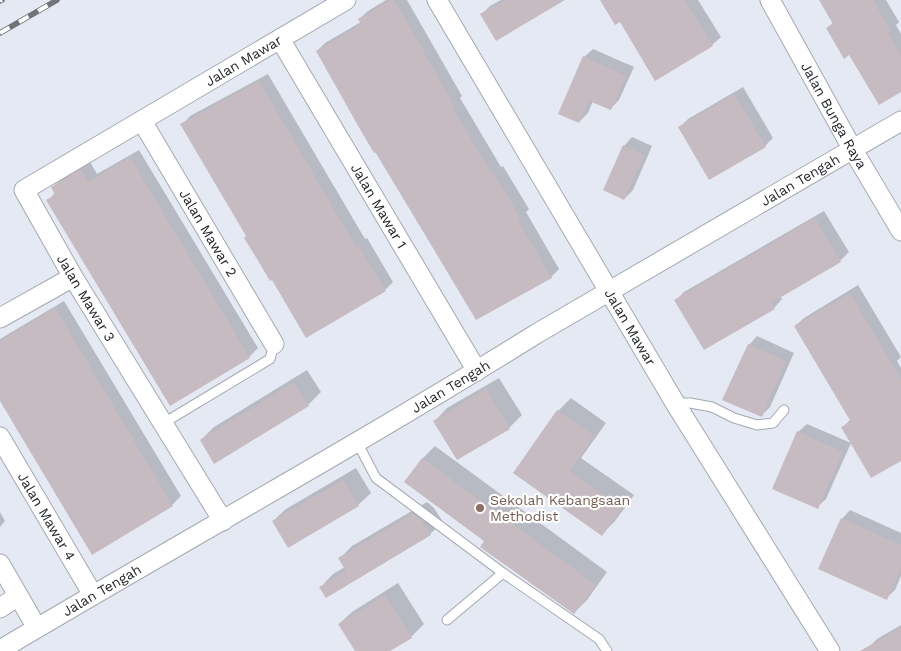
<svg xmlns="http://www.w3.org/2000/svg" width="901" height="651" font-family="'Work Sans',sans-serif">
<style>
.shadow{fill:#0003}
.building{fill:#c6bbc1}
.lines{fill:none;stroke-linecap:round;stroke-linejoin:round}
.service-casing{stroke:#a4a8b1;stroke-width:11}
.minor-casing{stroke:#a4a8b1;stroke-width:21}
.service{stroke:#fff;stroke-width:9}
.minor{stroke:#fff;stroke-width:19}
.rail-casing{stroke:#72747a;stroke-width:5.5}
.rail{stroke:#fff;stroke-width:4;stroke-dasharray:11;stroke-linecap:butt}
.education-dot{fill:#8d6e63;stroke:#fff;stroke-width:2}
.labels{text-anchor:middle;stroke-width:4.5;stroke-linejoin:round;paint-order:stroke}
.street-label{font-size:14px;fill:#25262a;stroke:#fff}
.education-label{font-size:14px;fill:#785e54;stroke:#fff;text-anchor:start}
</style>
<rect width="100%" height="100%" fill="#e5e9f3"/>
<g class="shadow">
<polygon points="386,0 407,0 462,96 460,98 501,167 503,166 529,209 526,212 559,269 551,277 476,319 362,130 317,51 325,43 361,22 359,19 368,11"/>
<polygon points="501,0 558,0 482,14 490,6"/>
<polygon points="602,0 698,0 721,37 712,45 620,21"/>
<polygon points="821,0 886,0 899,22 896,25 901,34 901,91 850,54 827,28 833,23"/>
<polygon points="593,49 634,67 619,100 610,109 593,101 588,113 579,122 584,57"/>
<polygon points="268,74 365,239 367,238 393,282 385,290 247,236 182,125 190,116"/>
<polygon points="743,87 773,138 765,146 679,128 688,119"/>
<polygon points="632,137 652,146 633,190 624,199 624,146"/>
<polygon points="139,150 258,348 249,357 170,405 48,200 55,193 52,188 61,179 90,162 97,174"/>
<polygon points="824,211 849,252 840,261 780,296 782,299 774,308 676,300 684,292"/>
<polygon points="858,285 901,357 897,361 901,368 901,460 842,428 851,419 795,326 804,318"/>
<polygon points="64,301 181,496 172,505 92,553 0,399 0,339"/>
<polygon points="757,336 794,353 770,407 761,416 749,345"/>
<polygon points="307,370 321,392 308,405 201,440 214,427"/>
<polygon points="499,378 522,415 509,428 435,421 447,408"/>
<polygon points="571,398 606,423 581,458 634,495 615,521 602,534 515,472 558,411"/>
<polygon points="807,424 851,443 826,499 817,507 798,432"/>
<polygon points="435,446 607,572 587,600 574,613 486,541 406,481 423,458"/>
<polygon points="356,468 371,493 358,505 273,521 286,509"/>
<polygon points="427,502 434,508 443,522 430,534 321,587 333,574 345,567 340,558 352,546"/>
<polygon points="850,510 901,533 901,576 895,590 886,598 842,519"/>
<polygon points="0,512 5,521 0,527"/>
<polygon points="398,583 424,624 411,637 388,651 356,651 339,624 352,612"/>
<polygon points="901,625 901,651 870,651 868,648 877,639"/>
</g>
<g class="building">
<polygon points="390,0 394,0 423,50 454,106 452,107 492,174 494,173 521,219 518,221 552,278 476,320 376,152 374,153 361,131 316,51 361,24 358,19"/>
<polygon points="505,0 565,0 496,41 480,14"/>
<polygon points="600,0 685,0 713,46 655,81 620,22 615,25"/>
<polygon points="819,0 873,0 891,31 888,33 901,56 901,92 879,105 849,55 844,59 826,28 833,24"/>
<polygon points="583,56 626,76 611,110 589,101 579,123 558,114"/>
<polygon points="259,81 356,247 358,245 386,291 306,338 272,280 270,281 257,259 244,238 246,236 180,124"/>
<polygon points="734,94 766,147 709,180 678,127"/>
<polygon points="623,145 645,155 624,200 603,190"/>
<polygon points="130,157 250,358 170,406 46,200 55,195 51,187 81,169 88,182"/>
<polygon points="815,218 841,262 771,303 775,309 704,350 674,300"/>
<polygon points="850,293 901,379 901,461 871,478 841,427 851,422 794,326"/>
<polygon points="55,308 173,506 92,555 0,401 0,341"/>
<polygon points="748,344 786,361 762,417 722,400"/>
<polygon points="294,382 309,406 214,464 200,440"/>
<polygon points="486,389 510,429 457,460 433,421"/>
<polygon points="557,410 594,436 570,471 622,508 602,536 513,473"/>
<polygon points="797,431 843,452 818,509 772,489"/>
<polygon points="422,458 596,585 574,614 480,547 484,541 404,482"/>
<polygon points="343,480 359,506 288,548 272,521"/>
<polygon points="413,514 422,520 431,535 326,598 319,587 346,571 338,558"/>
<polygon points="841,518 901,545 901,568 887,600 818,569"/>
<polygon points="385,595 412,638 390,651 355,651 338,624"/>
<polygon points="901,627 901,651 860,651"/>
</g>
<g class="lines">
<g class="service-casing">
<g id="service">
<polyline points="675,403 690,403 712,407 734,418 757,425 773,423 784,410"/>
<polyline points="162,424 270,359 274,344"/>
<polyline points="357,442 376,478 503,573 599,639 607,651"/>
<polyline points="447,620 503,573"/>
</g>
</g>
<g class="minor-casing">
<g id="minor">
<path id="s1" d="M 437,0 L 675,403 L 830,651"/>
<path id="s2" d="M 770,0 L 853,150 L 901,231"/>
<path id="s3" d="M 280,39 L 477,371"/>
<path id="s4" d="M 142,121 L 274,344"/>
<polyline points="0,318 73,277"/>
<path id="s5" d="M 0,437 L 93,595"/>
<path id="s6" d="M 223,521 L 73,277 L 24,190 L 346,0"/>
<polyline points="0,564 37,628"/>
<polyline points="0,608 18,596"/>
<path id="s7" d="M 0,650 C 178,544 360,444 536,334 L 901,121"/>
</g>
</g>
<use href="#service" class="service"/>
<use href="#minor" class="minor"/>
<g class="rail-casing">
<g id="rail">
<polyline points="0,1 2,0"/>
<polyline points="0,33 57,0"/>
</g>
</g>
<use href="#rail" class="rail"/>
</g>
<circle class="education-dot" cx="480" cy="508" r="5"/>
<g class="labels">
<g class="street-label">
<text dy="5" stroke="none"><textPath href="#s6" startOffset="641">Jalan Mawar</textPath></text>
<text dy="5" stroke="none"><textPath href="#s2" startOffset="132">Jalan Bunga Raya</textPath></text>
<text dy="5" stroke="none"><textPath href="#s7" startOffset="928">Jalan Tengah</textPath></text>
<text dy="5" stroke="none"><textPath href="#s3" startOffset="194">Jalan Mawar 1</textPath></text>
<text dy="5" stroke="none"><textPath href="#s4" startOffset="130">Jalan Mawar 2</textPath></text>
<text transform="translate(86 298) rotate(59)" y="5">Jalan Mawar 3</text>
<text dy="5" stroke="none"><textPath href="#s1" startOffset="380">Jalan Mawar</textPath></text>
<text dy="5" stroke="none"><textPath href="#s7" startOffset="522">Jalan Tengah</textPath></text>
<text dy="5" stroke="none"><textPath href="#s5" startOffset="92">Jalan Mawar 4</textPath></text>
<text dy="5" stroke="none"><textPath href="#s7" startOffset="118">Jalan Tengah</textPath></text>
</g>
<g class="education-label">
<text x="490" y="505">Sekolah Kebangsaan<tspan x="490" dy="16">Methodist</tspan></text>
</g>
</g>
</svg>
